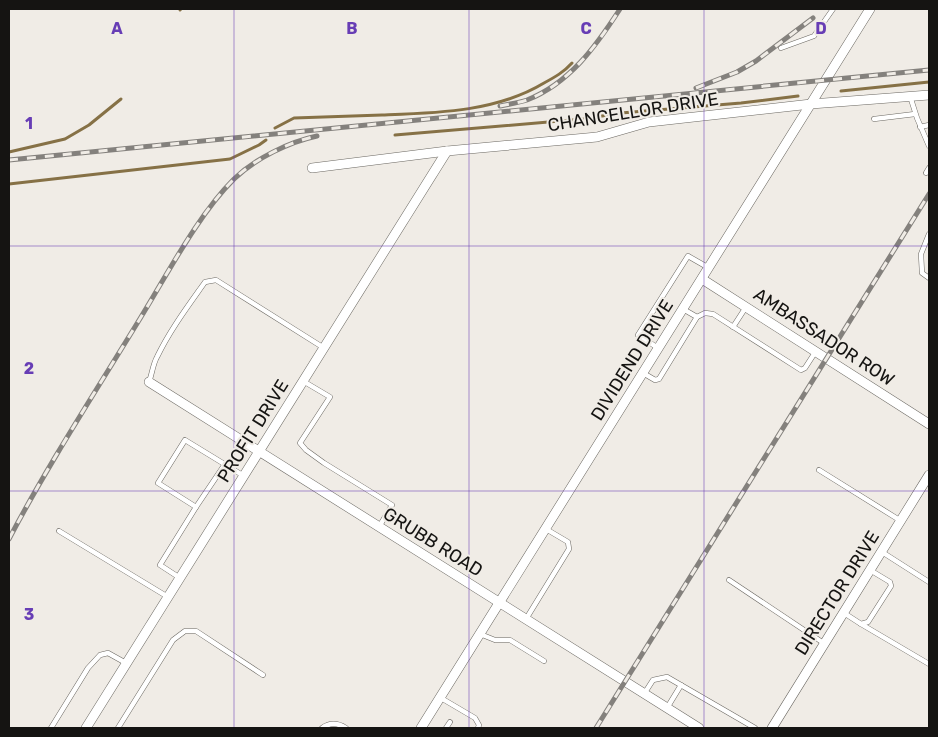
<svg xmlns="http://www.w3.org/2000/svg" width="938" height="737" font-family="Rubik,sans-serif">
<style>
.lines{fill:none;stroke-linecap:round;stroke-linejoin:round}
.stream{stroke:#867146;stroke-width:3}
.service-casing{stroke:#6b6862;stroke-width:5.5}
.minor-casing{stroke:#6b6862;stroke-width:10}
.service{stroke:#fff;stroke-width:4.5}
.minor{stroke:#fff;stroke-width:9}
.rail-casing{stroke:#84817d;stroke-width:5}
.rail{stroke:#f0ece6;stroke-width:3;stroke-dasharray:9;stroke-linecap:butt}
.grid{fill:none;stroke:#673db5;stroke-width:1;stroke-opacity:0.55}
.labels{text-anchor:middle;stroke-width:4;stroke-linejoin:round;paint-order:stroke}
.street-label{font-size:18px;fill:#151412;stroke:#f0ece6}
.grid-label{font-size:16px;text-anchor:middle;font-weight:bold;fill:#673db5;stroke:#f0ece6;stroke-width:4;stroke-linejoin:round;paint-order:stroke}
</style>
<rect width="100%" height="100%" fill="#f0ece6"/>
<g class="lines">
<g class="stream">
<polyline points="180,10 181,9"/>
<polyline points="841,91 929,82"/>
<path d="M 275,128 L 294,118 C 324,117 353,116 382,115 C 437,113 496,112 544,83 C 555,77 564,72 572,63"/>
<polyline points="395,135 583,119 621,113 741,103 798,96"/>
<polyline points="9,152 65,139 89,125 121,99"/>
<polyline points="9,184 230,159 259,145 266,140"/>
</g>
<g class="service-casing">
<g id="service">
<polyline points="781,48 814,36 833,9"/>
<polyline points="910,96 917,118 929,146"/>
<polyline points="874,119 915,114"/>
<polyline points="920,127 929,125"/>
<polyline points="926,173 929,168"/>
<polyline points="929,234 921,254 922,273 929,278"/>
<polyline points="683,309 697,317"/>
<polyline points="733,327 746,307"/>
<polyline points="658,348 638,335 688,256 709,268"/>
<polyline points="643,373 655,380 659,379 697,317 705,313 713,314 801,370 805,368 816,351"/>
<polyline points="303,381 330,397 300,443 306,450 324,463 392,505 379,527"/>
<path d="M 149,382 C 152,374 153,364 157,357 C 170,330 188,306 205,282 L 216,280 L 324,348"/>
<polyline points="819,470 901,521"/>
<polyline points="196,507 225,464"/>
<polyline points="59,531 168,597"/>
<polyline points="882,552 929,582"/>
<polyline points="180,578 160,565 196,507 158,483 185,440 244,476"/>
<polyline points="729,580 825,644"/>
<polyline points="844,613 861,624 868,622 891,586 890,582 870,570"/>
<polyline points="526,619 569,549 568,542 546,529"/>
<polyline points="861,624 929,664"/>
<polyline points="480,634 495,640 510,640 544,661"/>
<polyline points="644,694 653,680 667,677 755,728"/>
<polyline points="441,698 475,718 479,725 478,728"/>
<polyline points="667,708 681,685"/>
<polyline points="51,728 88,668 100,655 108,653 126,663"/>
<polyline points="118,728 173,640 185,631 196,631 263,675"/>
<path d="M 322,728 C 330,722 338,723 346,728"/>
<polyline points="446,728 450,722"/>
</g>
</g>
<g class="minor-casing">
<g id="minor">
<polyline points="312,168 447,151 597,137 649,122 811,104 929,95"/>
<polyline points="702,279 929,424"/>
<polyline points="149,382 699,728"/>
<polyline points="86,728 447,151"/>
<polyline points="421,728 870,9"/>
<polyline points="772,728 929,475"/>
</g>
</g>
<use href="#service" class="service"/>
<use href="#minor" class="minor"/>
<g class="rail-casing">
<g id="rail">
<polyline points="696,88 737,72 756,61 813,18"/>
<path d="M 500,106 C 509,104 518,103 527,100 C 570,83 596,46 620,9"/>
<polyline points="9,160 929,70"/>
<path d="M 9,539 C 49,463 96,391 141,317 C 168,273 198,215 234,179 C 256,158 289,142 317,136"/>
<polyline points="596,728 929,194"/>
</g>
</g>
<use href="#rail" class="rail"/>
</g>
<path class="grid" d="M 234,9 L 234,728M 469,9 L 469,728M 704,9 L 704,728M 9,246 L 929,246M 9,491 L 929,491"/>
<g class="labels">
<g class="street-label">
<text transform="translate(633 112) rotate(-9)" y="6">CHANCELLOR DRIVE</text>
<text transform="translate(824 337) rotate(33)" y="6">AMBASSADOR ROW</text>
<text transform="translate(632 360) rotate(-58)" y="6">DIVIDEND DRIVE</text>
<text transform="translate(253 431) rotate(-58)" y="6">PROFIT DRIVE</text>
<text transform="translate(433 542) rotate(32)" y="6">GRUBB ROAD</text>
<text transform="translate(837 593) rotate(-58)" y="6">DIRECTOR DRIVE</text>
</g>
</g>
<g class="grid-label">
<text x="117" y="34">A</text>
<text x="352" y="34">B</text>
<text x="586" y="34">C</text>
<text x="821" y="34">D</text>
<text x="29" y="129">1</text>
<text x="29" y="374">2</text>
<text x="29" y="620">3</text>
</g>
<rect width="938" height="737" fill="none" stroke="#151412" stroke-width="20"/>
</svg>
